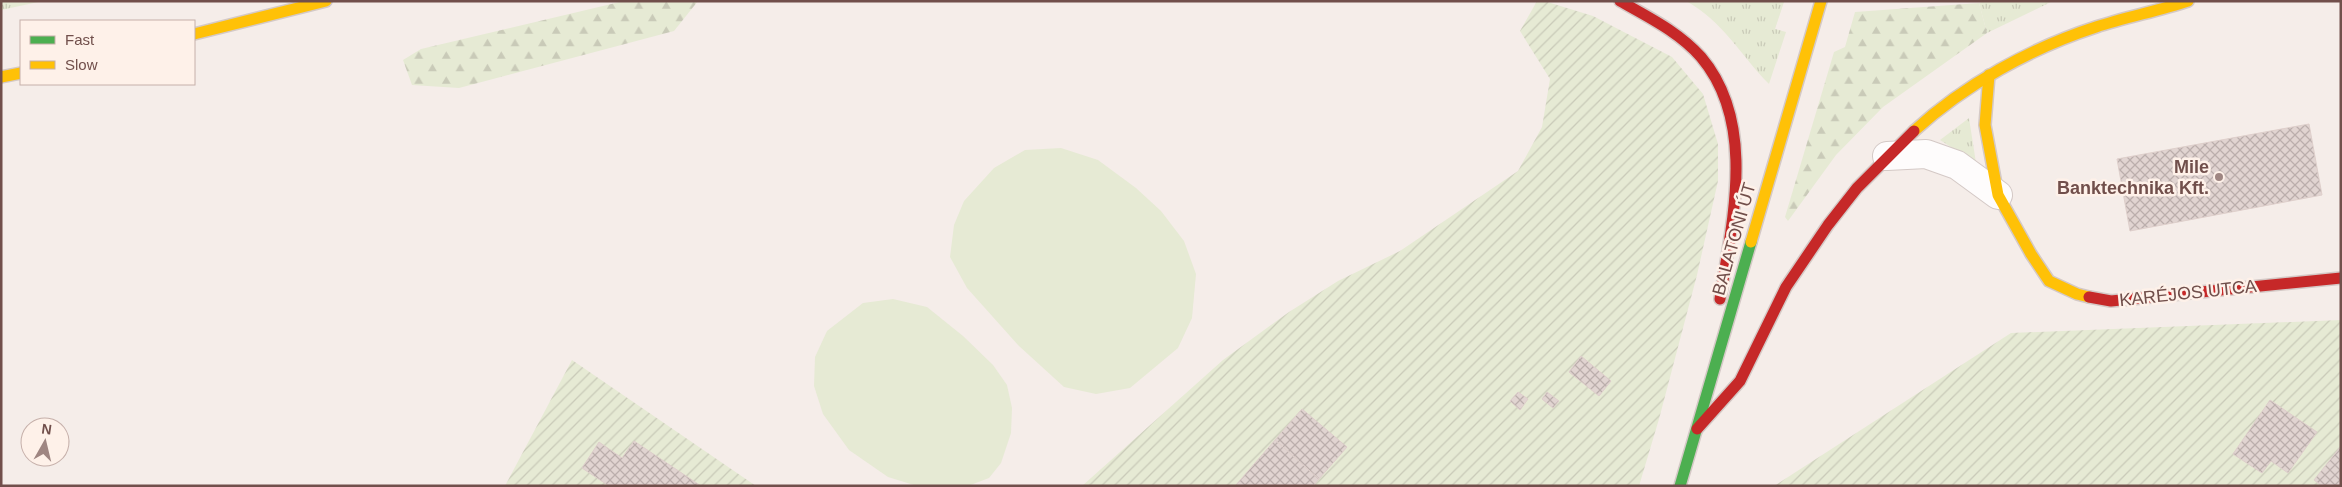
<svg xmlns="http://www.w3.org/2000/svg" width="2342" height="487" font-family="Arial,sans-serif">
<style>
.grass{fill:url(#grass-tufts)}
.forest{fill:url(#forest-firs)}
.garden{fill:url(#garden-furrows)}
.pitch{fill:#e6ead4}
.building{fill:url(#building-cross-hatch);stroke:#decfcb}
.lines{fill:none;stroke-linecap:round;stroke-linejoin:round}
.street-casing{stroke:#d4c9c6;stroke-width:30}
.fast-casing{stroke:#d4c9c6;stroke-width:14}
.slow-casing{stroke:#d4c9c6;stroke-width:14}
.jam-casing{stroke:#d4c9c6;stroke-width:14}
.street{stroke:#fefcfc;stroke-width:28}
.fast{stroke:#4caf50;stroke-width:11}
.slow{stroke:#ffc107;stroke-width:11}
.jam{stroke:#c62828;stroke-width:11}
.poi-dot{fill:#9f8682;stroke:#fef1e9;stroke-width:2}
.labels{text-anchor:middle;stroke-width:5;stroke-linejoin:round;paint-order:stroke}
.poi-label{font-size:18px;font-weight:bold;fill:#714f4b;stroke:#fef1e9;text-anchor:end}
.street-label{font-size:18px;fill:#714f4b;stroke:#fef1e9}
</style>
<defs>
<pattern id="grass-tufts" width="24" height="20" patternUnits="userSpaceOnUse" patternTransform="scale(1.25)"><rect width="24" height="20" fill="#e6ead4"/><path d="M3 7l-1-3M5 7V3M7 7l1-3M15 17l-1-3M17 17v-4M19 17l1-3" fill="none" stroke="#c9cab8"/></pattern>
<pattern id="forest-firs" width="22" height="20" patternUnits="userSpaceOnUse" patternTransform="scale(1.25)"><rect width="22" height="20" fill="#e6ead4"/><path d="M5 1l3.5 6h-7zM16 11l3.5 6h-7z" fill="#c9cab8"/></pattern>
<pattern id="garden-furrows" width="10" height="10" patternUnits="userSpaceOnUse" patternTransform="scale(1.25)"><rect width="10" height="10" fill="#e6ead4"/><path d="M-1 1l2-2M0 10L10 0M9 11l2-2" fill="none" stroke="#c9cab8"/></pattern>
<pattern id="building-cross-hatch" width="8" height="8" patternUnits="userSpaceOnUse" patternTransform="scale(1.25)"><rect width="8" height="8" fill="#e1d4d1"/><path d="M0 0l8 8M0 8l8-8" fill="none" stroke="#bbaeac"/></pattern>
</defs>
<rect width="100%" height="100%" fill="#f5ede9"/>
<g class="grass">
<polygon points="1,1 43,1 1,10"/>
<path d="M 1686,1 L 1784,2 L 1775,29 L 1786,32 L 1769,84 C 1741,56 1723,21 1686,1 Z"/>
<polygon points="1985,1 2053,1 1987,33 1979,3"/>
<polygon points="1969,118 1976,163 1940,140"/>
</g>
<g class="forest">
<polygon points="624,1 698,1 674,31 459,88 412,85 403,60 421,49"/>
<polygon points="1979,3 1987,33 1883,107 1836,155 1788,221 1785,217 1834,52 1845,47 1855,12"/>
</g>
<g class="garden">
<polygon points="1537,1 1544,1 1593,16 1672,57 1703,94 1718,144 1718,181 1697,275 1659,419 1639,486 1082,486 1223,360 1289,312 1338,281 1400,251 1518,171 1542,127 1550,79 1520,31"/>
<polygon points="2341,320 2341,486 1774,486 2011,333"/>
<polygon points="572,360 756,486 505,486"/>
</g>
<g class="pitch">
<polygon points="1061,148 1098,160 1136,188 1161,211 1184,241 1196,274 1192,318 1178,348 1130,388 1096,394 1064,387 1019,346 967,288 950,257 954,225 964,201 994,168 1025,150"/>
<polygon points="893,299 927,307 963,336 993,365 1007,385 1012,408 1011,433 1001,463 989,478 968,486 917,486 888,477 849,450 823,414 814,386 815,357 827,331 863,303"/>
</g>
<g class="building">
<polygon points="2309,124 2322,195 2130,231 2117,159"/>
<polygon points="1581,356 1611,381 1599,396 1569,372"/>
<polygon points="1518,392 1528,399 1520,410 1510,401"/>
<polygon points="1547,392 1559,401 1553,408 1542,399"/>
<polygon points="2270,400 2317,432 2288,473 2271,461 2262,473 2233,454"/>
<polygon points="1302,409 1347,447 1319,479 1275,440"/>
<polygon points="1275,440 1319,479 1313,486 1235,486"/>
<polygon points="634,441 701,486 609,486 582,468 599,442 622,458"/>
<polygon points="2341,446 2341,486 2322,486 2314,480"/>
</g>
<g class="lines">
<g class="street-casing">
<polyline id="street" points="1887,156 1926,154 1957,165 1998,195"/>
</g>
<g class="fast-casing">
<polyline id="fast" points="1680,486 1751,242"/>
</g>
<g class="slow-casing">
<g id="slow">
<polyline points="194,34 326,1"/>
<polyline points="1989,75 1985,125 1998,195 2031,254 2049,281 2077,294 2089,297"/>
<polyline points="1,77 21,73"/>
<path d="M 1914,131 C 1964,85 2031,48 2096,27 C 2126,17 2158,11 2188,1"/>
<polyline points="1751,242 1821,1"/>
</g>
</g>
<g class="jam-casing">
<g id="jam">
<path d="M 1620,1 C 1648,17 1679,32 1701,57 C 1757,123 1732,222 1720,299"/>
<polyline points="2089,297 2111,301 2341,278"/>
<polyline points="1697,429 1740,381 1786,287 1828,225 1857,188 1914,131"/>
</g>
</g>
<use href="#street" class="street"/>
<use href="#fast" class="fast"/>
<use href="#slow" class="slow"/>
<use href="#jam" class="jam"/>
</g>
<circle class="poi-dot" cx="2219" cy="177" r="5"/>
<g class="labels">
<g class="poi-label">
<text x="2209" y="173">Mile<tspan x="2209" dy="21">Banktechnika Kft.</tspan></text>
</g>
<g class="street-label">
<text transform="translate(1734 239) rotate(-74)" y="6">BALATONI ÚT</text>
<text transform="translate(2188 293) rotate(-6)" y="6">KARÉJOS UTCA</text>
</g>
</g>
<rect width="2342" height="487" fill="none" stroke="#714f4b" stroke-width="5"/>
<rect x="20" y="20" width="175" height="65" fill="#fef1e9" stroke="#c6b0aa"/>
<rect x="30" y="36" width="25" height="8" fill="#4caf50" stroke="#c6b0aa"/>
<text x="65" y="45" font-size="15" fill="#714f4b">Fast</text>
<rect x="30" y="61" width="25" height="8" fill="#ffc107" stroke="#c6b0aa"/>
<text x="65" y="70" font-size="15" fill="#714f4b">Slow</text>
<g transform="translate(45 442) rotate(8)"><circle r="24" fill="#fef1e9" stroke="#c6b0aa"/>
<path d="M0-4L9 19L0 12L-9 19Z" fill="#9f8682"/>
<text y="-8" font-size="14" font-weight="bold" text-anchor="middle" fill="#714f4b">N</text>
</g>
</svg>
